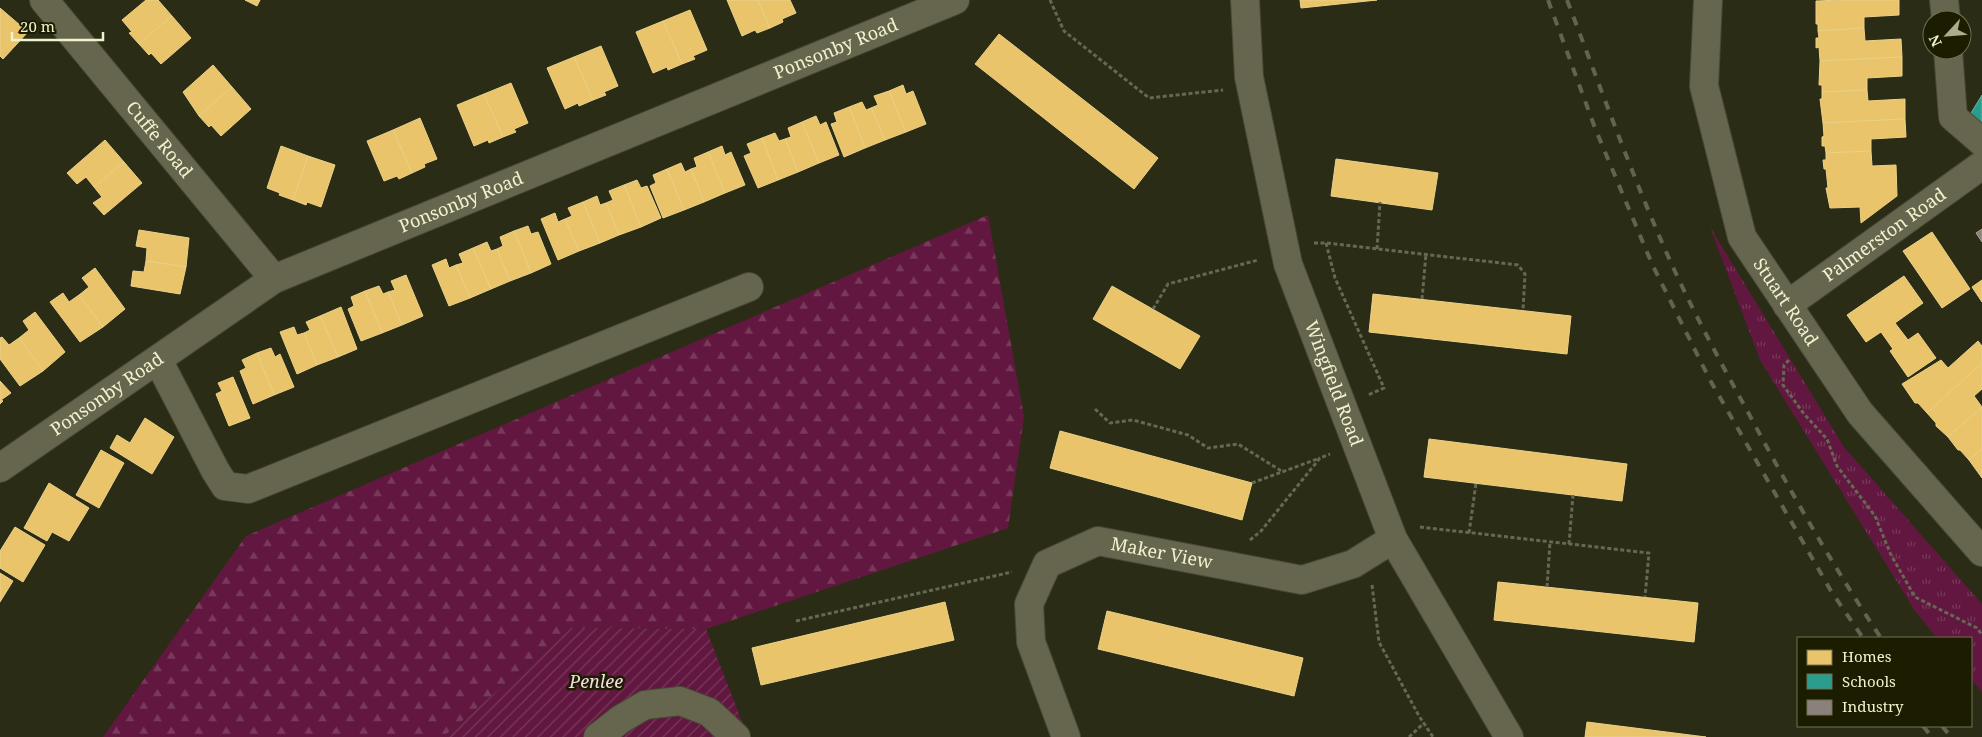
<svg xmlns="http://www.w3.org/2000/svg" width="1982" height="737" font-family="'Noto Serif',serif">
<style>
.grass{fill:url(#grass-tufts)}
.forest{fill:url(#forest-firs)}
.garden{fill:url(#garden-furrows)}
.homes{fill:#e9c46a;stroke:#ebd288}
.schools{fill:#2a9d8f;stroke:#65b7a2}
.industry{fill:#8a817c;stroke:#a9a395}
.lines{fill:none;stroke-linecap:round;stroke-linejoin:round}
.minor-casing{stroke:#484936;stroke-width:30}
.path{stroke:#676854;stroke-width:3;stroke-dasharray:4 2.5;stroke-linecap:butt}
.minor{stroke:#65664d;stroke-width:28}
.rail{stroke:#636450;stroke-width:4;stroke-dasharray:9 9;stroke-linecap:butt}
.labels{text-anchor:middle;stroke-width:5;stroke-linejoin:round;paint-order:stroke}
.street-label{font-size:18px;fill:#f0f3ce;stroke:#1b1c00}
.park-label{font-size:18px;font-style:italic;fill:#f5dae5;stroke:#1b1c00}
</style>
<defs>
<pattern id="grass-tufts" width="24" height="20" patternUnits="userSpaceOnUse" patternTransform="scale(1.25)"><rect width="24" height="20" fill="#61173f"/><path d="M3 7l-1-3M5 7V3M7 7l1-3M15 17l-1-3M17 17v-4M19 17l1-3" fill="none" stroke="#78395a"/></pattern>
<pattern id="forest-firs" width="22" height="20" patternUnits="userSpaceOnUse" patternTransform="scale(1.25)"><rect width="22" height="20" fill="#61173f"/><path d="M5 1l3.5 6h-7zM16 11l3.5 6h-7z" fill="#78395a"/></pattern>
<pattern id="garden-furrows" width="10" height="10" patternUnits="userSpaceOnUse" patternTransform="scale(1.25)"><rect width="10" height="10" fill="#61173f"/><path d="M-1 1l2-2M0 10L10 0M9 11l2-2" fill="none" stroke="#78395a"/></pattern>
</defs>
<rect width="100%" height="100%" fill="#2b2c16"/>
<polygon class="grass" points="1710,227 1844,447 1982,604 1982,692 1971,679 1971,638 1937,638 1915,611 1760,360"/>
<polygon class="forest" points="988,215 1024,417 1008,528 706,629 571,628 443,737 103,737 246,536"/>
<polygon class="garden" points="571,628 706,629 748,737 443,737"/>
<g class="homes">
<polygon points="146,0 158,0 172,16 139,44 129,33 132,32 122,20"/>
<polygon points="245,0 260,0 257,6"/>
<polygon points="727,0 758,0 770,28 757,33 755,30 742,36"/>
<polygon points="758,0 790,0 796,13 782,19 783,22 770,28"/>
<polygon points="1300,0 1377,0 1301,8"/>
<polygon points="1841,0 1899,0 1899,15 1864,17 1864,28 1818,31 1818,24 1816,24 1816,1"/>
<polygon points="0,8 28,32 3,59 0,56"/>
<polygon points="690,10 707,50 693,56 695,59 682,64 663,21"/>
<polygon points="172,16 191,38 161,64 151,53 149,55 139,44"/>
<polygon points="663,21 682,64 668,70 667,67 653,73 636,32"/>
<polygon points="1864,28 1865,41 1901,39 1902,57 1820,61 1819,47 1816,48 1816,38 1819,38 1818,31"/>
<polygon points="999,34 1158,158 1134,189 975,64"/>
<polygon points="601,46 618,86 604,92 606,95 593,100 574,57"/>
<polygon points="574,57 593,100 579,106 578,103 565,109 547,68"/>
<polygon points="1902,57 1902,76 1867,78 1867,90 1822,92 1822,85 1819,85 1820,61"/>
<polygon points="213,65 232,87 199,116 183,92"/>
<polygon points="511,83 528,123 514,129 516,132 503,137 484,94"/>
<polygon points="903,85 906,94 913,91 926,124 906,132 889,91"/>
<polygon points="232,87 251,109 221,136 211,125 209,127 199,116"/>
<polygon points="1867,90 1868,101 1905,99 1905,119 1823,123 1820,99 1822,99 1822,92"/>
<polygon points="889,91 906,132 885,140 871,108 878,105 874,96"/>
<polygon points="484,94 503,137 489,143 488,140 474,146 457,105"/>
<polygon points="862,102 866,110 871,108 885,140 865,148 849,107"/>
<polygon points="849,107 865,148 844,157 831,124 837,122 834,113"/>
<polygon points="816,116 820,125 826,122 839,155 819,163 802,122"/>
<polygon points="420,118 437,159 424,164 425,167 412,173 393,130"/>
<polygon points="1905,119 1906,137 1871,139 1871,151 1826,153 1825,146 1822,146 1822,137 1824,136 1823,123"/>
<polygon points="802,122 819,163 798,172 785,139 791,137 788,128"/>
<polygon points="393,130 412,173 399,179 397,176 384,181 367,141"/>
<polygon points="775,133 779,141 785,139 798,172 778,180 762,138"/>
<polygon points="762,138 778,180 758,188 744,156 751,153 747,144"/>
<polygon points="105,140 124,162 94,187 86,177 77,184 67,173"/>
<polygon points="281,146 308,156 293,200 279,195 280,193 267,188"/>
<polygon points="722,146 725,155 731,152 745,185 725,193 708,152"/>
<polygon points="1871,151 1872,166 1896,165 1897,196 1861,223 1860,207 1830,208 1826,188 1828,188 1826,169 1824,169 1823,160 1826,160 1826,153"/>
<polygon points="708,152 725,193 704,202 691,169 697,167 694,158"/>
<polygon points="308,156 335,165 321,207 307,202 306,205 293,200"/>
<polygon points="1336,159 1438,173 1432,210 1331,196"/>
<polygon points="124,162 142,183 104,215 93,203 102,197 94,187"/>
<polygon points="681,163 685,172 691,169 704,202 684,210 667,169"/>
<polygon points="667,169 684,210 663,218 650,186 656,183 653,175"/>
<polygon points="637,180 641,188 647,186 661,218 641,227 624,185"/>
<polygon points="624,185 641,227 619,235 606,203 613,200 609,191"/>
<polygon points="597,196 600,205 606,203 619,235 600,243 583,202"/>
<polygon points="583,202 600,243 579,251 565,219 572,216 568,208"/>
<polygon points="555,213 558,222 565,219 579,251 558,260 541,219"/>
<polygon points="528,226 531,234 538,232 551,264 531,273 514,231"/>
<polygon points="139,230 189,238 186,267 146,261 147,248 136,246"/>
<polygon points="514,231 531,273 510,281 497,249 503,246 500,237"/>
<polygon points="1932,232 1970,289 1942,308 1903,251"/>
<polygon points="487,242 491,251 497,249 510,281 491,289 473,248"/>
<polygon points="473,248 491,289 470,298 456,265 463,263 459,254"/>
<polygon points="446,259 449,268 456,265 470,298 449,306 432,265"/>
<polygon points="146,261 186,267 180,294 131,286 133,271 144,272"/>
<polygon points="95,268 125,309 103,327 79,295 89,287 82,278"/>
<polygon points="406,275 423,316 402,325 388,292 395,290 391,281"/>
<polygon points="1904,276 1923,303 1895,323 1908,340 1918,333 1936,358 1908,377 1890,351 1893,349 1881,332 1866,342 1847,315"/>
<polygon points="1982,280 1982,302 1972,287"/>
<polygon points="379,286 383,294 388,292 402,325 382,333 365,291"/>
<polygon points="1112,286 1200,336 1180,369 1093,319"/>
<polygon points="365,291 382,333 361,341 348,309 354,306 351,297"/>
<polygon points="63,293 69,302 79,295 103,327 80,342 50,302"/>
<polygon points="1373,294 1571,316 1567,354 1369,332"/>
<polygon points="341,307 357,349 338,357 320,316"/>
<polygon points="35,312 65,352 43,371 19,338 29,330 23,321"/>
<polygon points="320,316 338,357 317,365 304,333 310,330 306,322"/>
<polygon points="294,327 297,335 304,333 317,365 297,374 280,332"/>
<polygon points="2,337 9,345 19,338 43,371 20,386 0,359 0,338"/>
<polygon points="1978,341 1982,346 1982,363 1927,413 1918,403 1915,403 1902,384 1941,360 1948,368"/>
<polygon points="271,348 275,357 280,354 294,387 274,395 257,353"/>
<polygon points="257,353 274,395 253,404 240,371 246,368 242,360"/>
<polygon points="1982,363 1982,389 1974,396 1982,407 1948,437 1936,426 1936,423 1927,413"/>
<polygon points="233,377 250,418 229,426 216,394 222,391 218,383"/>
<polygon points="0,381 11,393 1,400 3,401 0,404"/>
<polygon points="1982,407 1982,449 1969,460 1960,450 1958,450 1948,437"/>
<polygon points="145,418 174,437 152,474 110,448 117,435 130,443"/>
<polygon points="1060,431 1252,483 1242,520 1050,468"/>
<polygon points="1429,439 1627,464 1622,501 1424,477"/>
<polygon points="1982,449 1982,478 1969,460"/>
<polygon points="101,450 124,463 99,508 76,495"/>
<polygon points="49,483 89,508 69,541 52,532 47,541 24,528"/>
<polygon points="15,527 45,545 23,582 0,568 0,551"/>
<polygon points="0,573 13,581 0,602"/>
<polygon points="1498,582 1698,603 1694,642 1494,620"/>
<polygon points="945,602 954,640 761,685 752,648"/>
<polygon points="1107,611 1303,658 1294,696 1098,649"/>
<polygon points="1587,722 1706,737 1585,737"/>
</g>
<polygon class="schools" points="1982,95 1982,129 1968,118"/>
<polygon class="industry" points="1982,229 1982,242 1976,233"/>
<g class="lines">
<g class="minor-casing">
<g id="minor">
<path id="s1" d="M 44,0 L 274,279"/>
<path id="s2" d="M 1245,0 L 1249,77 L 1288,264 L 1393,539 L 1509,737"/>
<path id="s3" d="M 1708,0 L 1704,86 L 1742,237 L 1860,413 L 1982,552"/>
<polyline points="1944,0 1946,20"/>
<polyline points="1948,50 1953,117 1982,142"/>
<path id="s4" d="M 1787,305 L 1982,165"/>
<polyline points="158,360 215,470 225,486 248,489 749,287"/>
<path id="s5" d="M 0,468 L 274,279 L 955,0"/>
<polyline points="598,737 621,719 645,705 680,701 709,712 736,737"/>
<path id="s6" d="M 1066,737 L 1031,642 L 1029,604 L 1047,564 L 1098,541 L 1302,580 L 1353,564 L 1393,539"/>
</g>
</g>
<g class="path">
<polyline points="1050,0 1064,31 1149,98 1223,90"/>
<polyline points="1314,243 1326,243 1518,265 1525,274 1523,310"/>
<polyline points="1326,243 1335,278 1384,388 1368,395"/>
<polyline points="1377,249 1380,202"/>
<polyline points="1422,299 1426,254"/>
<polyline points="1153,309 1168,284 1258,260"/>
<polyline points="1789,360 1784,365 1783,385 1804,414 1827,439 1837,466 1875,516 1891,555 1915,597 1977,628 1982,635"/>
<polyline points="1095,409 1110,423 1133,420 1188,435 1208,448 1238,444 1283,472"/>
<polyline points="1252,483 1320,458"/>
<polyline points="1420,527 1649,553 1645,597"/>
<polyline points="1469,533 1476,483"/>
<polyline points="1250,540 1261,531 1320,458 1330,454"/>
<polyline points="1569,544 1573,495"/>
<polyline points="1372,585 1379,642 1419,716 1433,737"/>
<polyline points="1547,587 1550,542"/>
<polyline points="796,621 1012,572"/>
<polyline points="1409,737 1424,723"/>
</g>
<use href="#minor" class="minor"/>
<g class="rail">
<polyline points="1548,0 1595,128 1652,264 1710,380 1831,591 1863,638"/>
<path d="M 1567,0 C 1600,86 1631,173 1668,256 C 1692,310 1721,363 1749,414 C 1790,491 1833,566 1881,638"/>
<polyline points="1923,726 1932,737"/>
<polyline points="1942,726 1951,737"/>
</g>
</g>
<g class="labels">
<g class="street-label">
<text dy="6" stroke="none"><textPath href="#s5" startOffset="940">Ponsonby Road</textPath></text>
<text dy="6" stroke="none"><textPath href="#s1" startOffset="181">Cuffe Road</textPath></text>
<text dy="6" stroke="none"><textPath href="#s5" startOffset="535">Ponsonby Road</textPath></text>
<text dy="6" stroke="none"><textPath href="#s4" startOffset="120">Palmerston Road</textPath></text>
<text dy="6" stroke="none"><textPath href="#s3" startOffset="320">Stuart Road</textPath></text>
<text dy="6" stroke="none"><textPath href="#s2" startOffset="396">Wingfield Road</textPath></text>
<text dy="6" stroke="none"><textPath href="#s5" startOffset="130">Ponsonby Road</textPath></text>
<text dy="6" stroke="none"><textPath href="#s6" startOffset="304">Maker View</textPath></text>
</g>
<g class="park-label">
<text x="596" y="688">Penlee</text>
</g>
</g>
<rect x="1797" y="637" width="175" height="90" fill="#1b1c00" stroke="#707252"/>
<rect x="1807" y="650" width="25" height="15" fill="#e9c46a" stroke="#707252"/>
<text x="1842" y="662" font-size="15" fill="#f0f3ce">Homes</text>
<rect x="1807" y="674" width="25" height="15" fill="#2a9d8f" stroke="#707252"/>
<text x="1842" y="687" font-size="15" fill="#f0f3ce">Schools</text>
<rect x="1807" y="700" width="25" height="15" fill="#8a817c" stroke="#707252"/>
<text x="1842" y="712" font-size="15" fill="#f0f3ce">Industry</text>
<g transform="translate(1947 35) rotate(244)"><circle r="24" fill="#1b1c00" stroke="#707252"/>
<path d="M0-4L9 19L0 12L-9 19Z" fill="#abad8e"/>
<text y="-8" font-size="14" font-weight="bold" text-anchor="middle" fill="#f0f3ce">N</text>
</g>
<path d="M12 32v8h91v-8" fill="none" stroke="#f0f3ce" stroke-width="2.5"/>
<text x="20" y="32" font-size="15" fill="#f0f3ce" stroke="#1b1c00" stroke-width="4" paint-order="stroke">20 m</text>
</svg>
